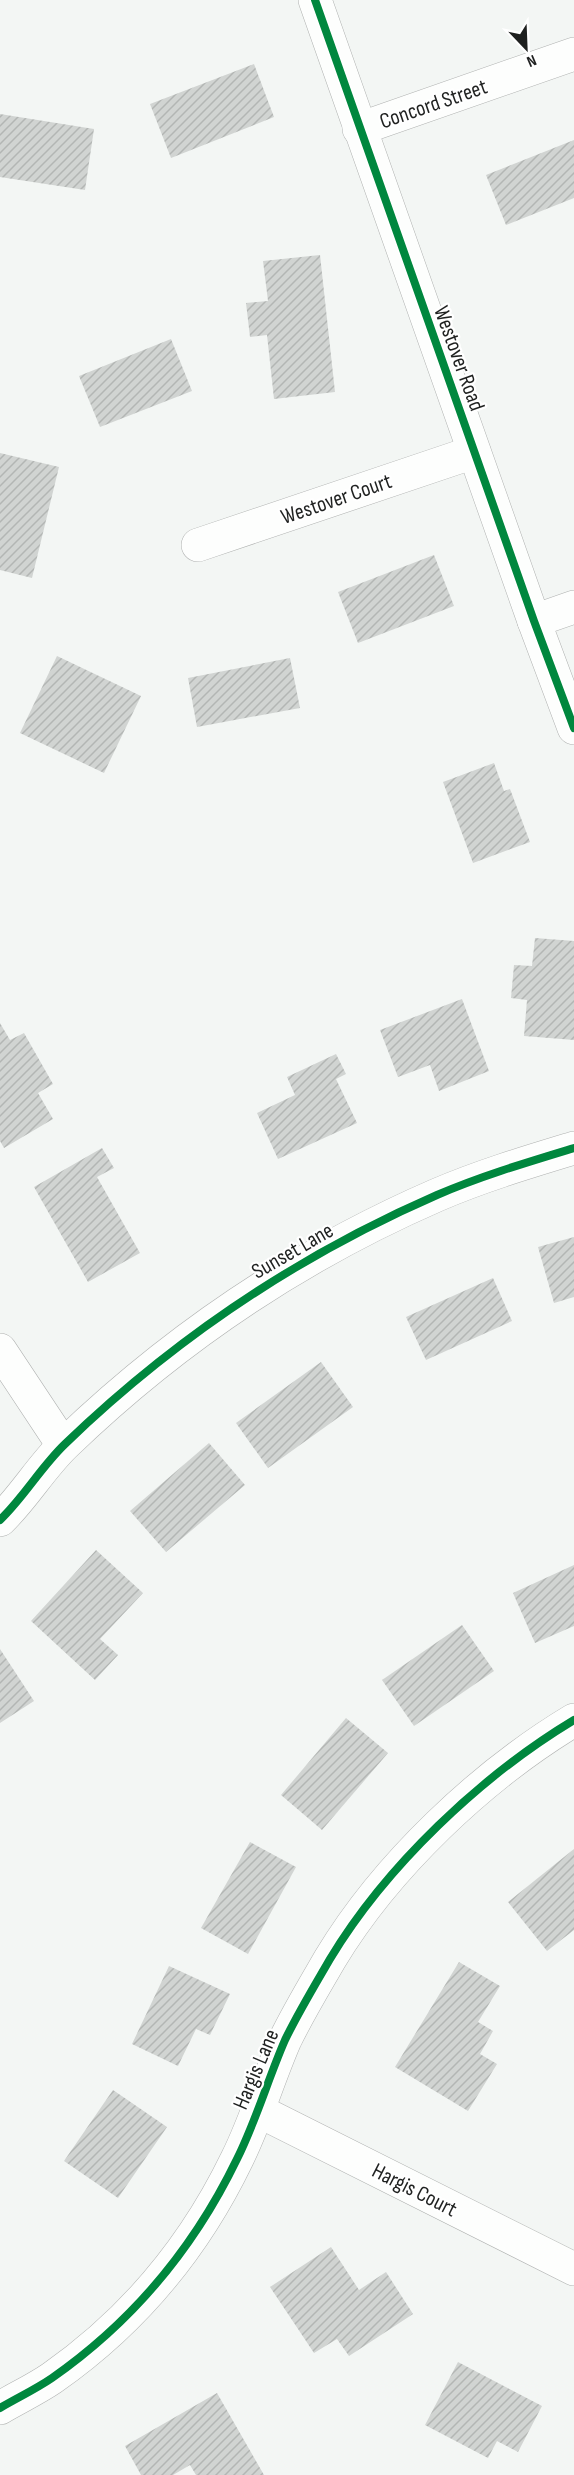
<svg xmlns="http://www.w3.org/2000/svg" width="574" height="2475" font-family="'Sofia Sans Condensed',sans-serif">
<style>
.building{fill:url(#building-hatch)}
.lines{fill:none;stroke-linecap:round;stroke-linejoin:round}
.minor-casing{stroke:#b0b2b1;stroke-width:34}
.minor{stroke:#fdfefd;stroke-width:33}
.cycleway-casing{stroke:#fff;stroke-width:11}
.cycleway{stroke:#00873e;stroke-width:8}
.labels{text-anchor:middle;stroke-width:4.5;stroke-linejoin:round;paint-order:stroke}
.street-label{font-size:22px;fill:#1f2120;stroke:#fff}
</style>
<defs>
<pattern id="building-hatch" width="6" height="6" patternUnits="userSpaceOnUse" patternTransform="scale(1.5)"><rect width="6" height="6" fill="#d1d4d2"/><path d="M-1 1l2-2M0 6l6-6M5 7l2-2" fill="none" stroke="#b3b6b4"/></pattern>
</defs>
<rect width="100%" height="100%" fill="#f3f6f4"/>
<g class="building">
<polygon points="254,64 274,117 171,158 150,104"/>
<polygon points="0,114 94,129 85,190 0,177"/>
<polygon points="574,140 574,198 506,225 486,175"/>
<polygon points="320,255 335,392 274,399 267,335 250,337 246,303 268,301 263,261"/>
<polygon points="171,339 192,391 100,427 79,376"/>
<polygon points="0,453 59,467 32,578 0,570"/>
<polygon points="434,555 454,606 358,643 338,592"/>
<polygon points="57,656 141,696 104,773 20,733"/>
<polygon points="290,658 300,708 197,727 188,678"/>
<polygon points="494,763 504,791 510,789 530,842 473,863 443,782"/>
<polygon points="535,938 574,941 574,1040 524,1036 527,1000 511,998 514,965 532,966"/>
<polygon points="462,999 489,1071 439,1091 430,1065 398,1077 380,1030"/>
<polygon points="0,1023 10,1040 24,1033 53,1084 38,1093 53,1119 4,1148 0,1141"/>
<polygon points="336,1054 346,1074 336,1079 357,1123 278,1159 257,1113 295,1095 287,1077"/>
<polygon points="102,1148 114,1168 97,1177 140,1253 88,1282 34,1187"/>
<polygon points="574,1237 574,1297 554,1303 538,1247"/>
<polygon points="493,1278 512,1321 426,1360 406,1317"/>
<polygon points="321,1362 353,1407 268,1468 236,1423"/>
<polygon points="209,1443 245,1485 166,1552 130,1511"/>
<polygon points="96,1550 143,1593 100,1639 118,1655 95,1680 31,1621"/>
<polygon points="574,1565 574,1626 535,1643 513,1593"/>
<polygon points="462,1625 494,1671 414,1726 382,1680"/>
<polygon points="0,1649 34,1701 0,1723"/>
<polygon points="346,1718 388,1753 322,1830 281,1795"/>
<polygon points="250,1842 296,1867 248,1954 201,1928"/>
<polygon points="574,1849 574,1930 547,1951 508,1902"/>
<polygon points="459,1962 500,1986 478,2022 493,2031 480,2054 497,2064 468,2111 395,2067"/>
<polygon points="169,1966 230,1994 210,2035 196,2029 178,2066 132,2044"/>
<polygon points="113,2090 167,2127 118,2198 64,2161"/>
<polygon points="331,2247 359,2290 386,2272 413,2314 349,2356 337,2339 314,2353 270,2287"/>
<polygon points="458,2362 542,2406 518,2452 497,2441 488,2458 425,2425"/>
<polygon points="217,2393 264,2475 196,2475 190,2465 173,2475 141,2475 125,2446"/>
</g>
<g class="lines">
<g class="minor-casing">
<g id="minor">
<polyline points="315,0 534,621 574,728"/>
<polyline points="359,129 574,54"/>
<polyline points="198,545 474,452"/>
<polyline points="534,621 574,607"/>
<polyline points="0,1350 63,1445"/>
<path d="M 0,1520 C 24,1497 41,1467 65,1444 C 173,1340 299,1255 437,1195 C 481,1176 528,1162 574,1148"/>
<polyline points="257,2110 574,2269"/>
<path d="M 0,2408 C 17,2398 36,2389 52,2378 C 132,2322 194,2248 237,2159 C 256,2121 268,2079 285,2040 C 298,2013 315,1985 330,1959 C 386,1866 481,1776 574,1720"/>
</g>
</g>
<use href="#minor" class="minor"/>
<g class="cycleway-casing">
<g id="cycleway">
<polyline points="315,0 534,621 574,728"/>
<path d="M 0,1520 C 24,1497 41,1467 65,1444 C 173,1340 299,1255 437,1195 C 481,1176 528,1162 574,1148"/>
<path d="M 0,2408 C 17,2398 36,2389 52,2378 C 132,2322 194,2248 237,2159 C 256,2121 268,2079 285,2040 C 298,2013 315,1985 330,1959 C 386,1866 481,1776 574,1720"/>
</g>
</g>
<use href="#cycleway" class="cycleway"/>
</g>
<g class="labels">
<g class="street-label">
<text transform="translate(433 103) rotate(-19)" y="8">Concord Street</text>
<text transform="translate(460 358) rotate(70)" y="8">Westover Road</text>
<text transform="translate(336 498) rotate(-19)" y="8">Westover Court</text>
<text transform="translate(292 1250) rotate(-30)" y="8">Sunset Lane</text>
<text transform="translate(255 2069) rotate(-67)" y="8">Hargis Lane</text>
<text transform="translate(415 2189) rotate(27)" y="8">Hargis Court</text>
</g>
</g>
<g transform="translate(526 48) rotate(157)" stroke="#ffffff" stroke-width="4.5" paint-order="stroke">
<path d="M0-4.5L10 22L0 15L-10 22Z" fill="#1f2120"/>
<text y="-9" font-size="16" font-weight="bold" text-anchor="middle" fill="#1f2120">N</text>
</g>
</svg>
